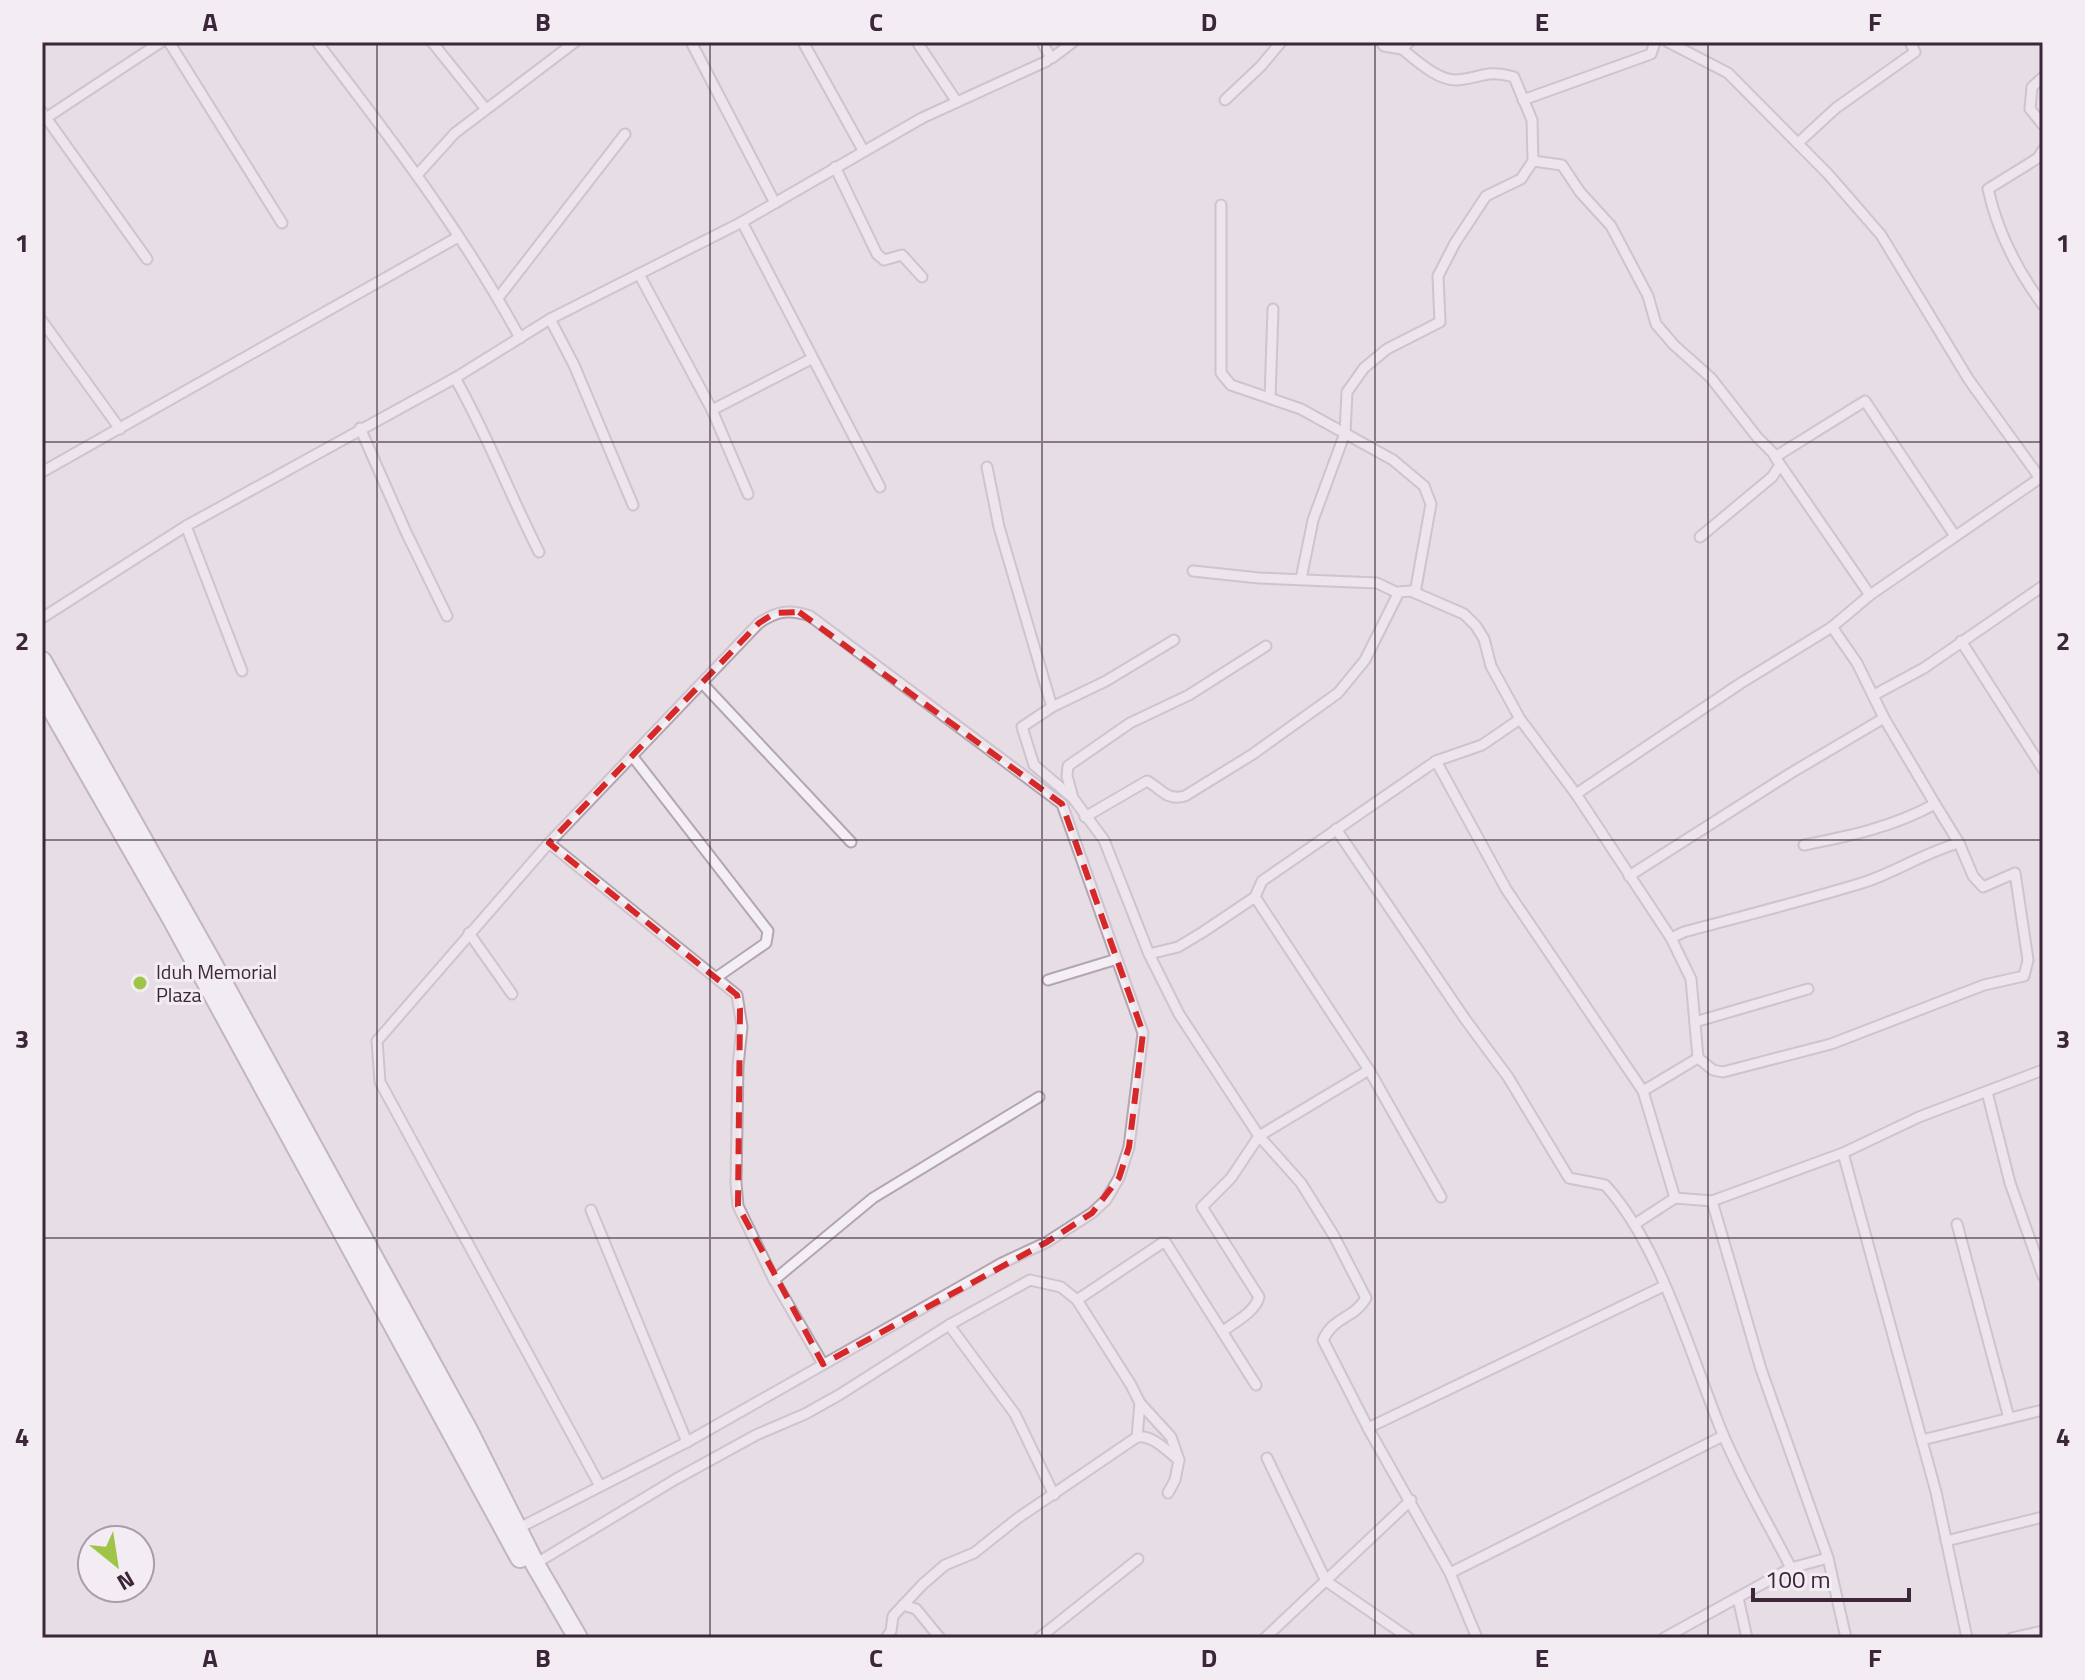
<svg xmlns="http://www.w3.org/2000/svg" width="2085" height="1680" font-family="'Titillium Web',sans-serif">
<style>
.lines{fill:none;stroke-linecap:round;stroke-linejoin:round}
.street-casing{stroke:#b3a6b1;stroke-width:13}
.highway-casing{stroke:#9b859a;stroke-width:22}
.street{stroke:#f4eff4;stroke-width:9}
.highway{stroke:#fff;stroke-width:18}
.marked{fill:none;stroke:#d62828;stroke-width:6;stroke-dasharray:16 10;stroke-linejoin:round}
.grid{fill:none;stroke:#3b2739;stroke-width:2;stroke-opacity:0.55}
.poi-dot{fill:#9fc548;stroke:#f4ecf3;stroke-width:3}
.labels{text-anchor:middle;stroke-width:6;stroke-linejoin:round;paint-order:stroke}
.poi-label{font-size:20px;fill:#3b2739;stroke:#f4ecf3;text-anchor:start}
.neatline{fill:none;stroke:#3b2739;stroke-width:3}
.grid-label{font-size:26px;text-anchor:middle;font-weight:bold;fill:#3b2739}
</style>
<rect width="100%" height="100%" fill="#e6dde5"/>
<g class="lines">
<g class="street-casing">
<g id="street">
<polyline points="169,42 282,223"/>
<path d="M 317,42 C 390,137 463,233 520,338"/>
<polyline points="432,42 485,108"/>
<polyline points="691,42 775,203"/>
<polyline points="803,42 863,150"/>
<polyline points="917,42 957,102"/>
<polyline points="1381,42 1384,46 1402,49"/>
<polyline points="1668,42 1728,73 1828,174 1881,235 1969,380 2040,478"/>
<polyline points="1050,56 1052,58 1073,42"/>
<polyline points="2043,77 2032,87 2030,109 2043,125"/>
<polyline points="1225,100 1261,66 1281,42"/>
<polyline points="1523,100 1651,54 1655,42"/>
<polyline points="42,112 147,259"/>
<polyline points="46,118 161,42"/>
<polyline points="1798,143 1836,108 1915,52 1910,42"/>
<path d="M 2043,150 L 2038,158 L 1988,189 C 1997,230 2017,270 2043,305"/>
<polyline points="1533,161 1562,165 1580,192 1611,226 1648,296 1656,324 1674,345 1711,378 1757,437 1774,454"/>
<polyline points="835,167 877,254 884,260 902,255 922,277"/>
<polyline points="417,175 455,133 575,42"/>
<polyline points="1221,205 1221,373 1231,385 1301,409 1393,460 1424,486 1431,504 1415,593"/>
<polyline points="742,222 880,487"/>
<polyline points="639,274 712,410 811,359"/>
<polyline points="498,298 625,134"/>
<polyline points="550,319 574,365 633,505"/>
<polyline points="42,321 120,429"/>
<path d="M 455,378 C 487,434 510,495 539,552"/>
<polyline points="1270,398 1273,309"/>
<polyline points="712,410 748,494"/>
<polyline points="360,428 406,532 447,616"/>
<path d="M 987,467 L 999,527 L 1052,707 L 1022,727 L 1034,765 L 1073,798 L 1104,840 L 1149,954 L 1179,1014 L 1259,1136 L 1301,1183 L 1334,1236 L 1366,1298 C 1354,1319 1334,1316 1323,1340 L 1368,1428 L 1450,1573 L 1477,1638"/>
<polyline points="42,472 458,237"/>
<polyline points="186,526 242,671"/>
<polyline points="1700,537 1772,477 1780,465"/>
<polyline points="1193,571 1259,578 1377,583 1398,593"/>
<path d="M 1301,579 L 1313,520 L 1345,433 L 1347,392 L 1364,368 L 1387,349 L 1440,322 L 1438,276 L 1455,243 L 1486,196 L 1521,179 L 1533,161 L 1532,120 L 1514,77 C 1484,69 1483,78 1457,80 C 1438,81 1416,60 1402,49 L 1409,42"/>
<polyline points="1870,595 1775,457 1865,401 1955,536"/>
<polyline points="42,618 186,526 455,378 550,319 742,222 922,118 1047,61 1050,56 1042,42"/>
<polyline points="1961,641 2043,769"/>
<polyline points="703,684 851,842"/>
<polyline points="1874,695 1924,668 2043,586"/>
<polyline points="1052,707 1106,681 1174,640"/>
<polyline points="633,757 768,931 766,943 717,977"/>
<polyline points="1436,761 1506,889 1643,1091 1675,1198"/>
<polyline points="1576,794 1741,683 1832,627 1870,595 2043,476"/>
<polyline points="1073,798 1067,776 1068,766 1130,723 1189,695 1266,646"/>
<path d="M 1085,817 L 1147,781 C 1162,789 1166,801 1185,796 L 1253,754 L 1338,693 L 1365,660 L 1399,592 L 1411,591 L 1464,614 L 1476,626 L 1484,639 L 1491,666 L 1520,719 L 1576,794 L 1671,938 L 1691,979 L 1698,1058"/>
<path d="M 1336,829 L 1465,1019 L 1508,1077 L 1569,1178 L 1605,1185 C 1660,1244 1691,1357 1722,1432 C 1741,1478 1768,1523 1791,1568"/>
<polyline points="549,843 737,995 742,1027 738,1066 736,1183 738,1206 774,1280 823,1364"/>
<path d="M 1804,845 C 1850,836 1893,827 1935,804 L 1884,718 L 1857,663 L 1832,627"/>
<polyline points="1629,876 1791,773 1884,718"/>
<polyline points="1255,897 1369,1070 1441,1197"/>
<polyline points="469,933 512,994"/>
<path d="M 1671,938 L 1684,932 C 1743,916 1803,901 1862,883 C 1895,873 1925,852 1959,843 L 1935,804"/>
<polyline points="1149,954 1178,947 1203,932 1255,897 1262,881 1436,761 1482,745 1520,719"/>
<polyline points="1048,980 1117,959"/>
<polyline points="1695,1022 1808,989"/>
<polyline points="1643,1091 1698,1058 1713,1070 1723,1072 1831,1044 1984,985 2024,976 2028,960 2015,873 1983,887 1973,876 1959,843"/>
<polyline points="1987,1092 2010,1183 2043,1276"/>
<polyline points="1843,1153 1936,1492 1967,1638"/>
<polyline points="1712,1201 1761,1369 1828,1558 1846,1638"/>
<polyline points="591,1210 687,1442"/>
<polyline points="1635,1224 1675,1198 1712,1201 1843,1153 1919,1117 2043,1070"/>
<polyline points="1957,1224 2009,1418"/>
<polyline points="774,1280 873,1198 1039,1097"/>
<polyline points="1077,1300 1162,1243 1166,1243 1256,1385"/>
<polyline points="949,1325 1015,1414 1054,1495"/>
<path d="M 1223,1331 C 1235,1322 1255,1312 1259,1297 L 1202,1207 L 1231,1178 L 1259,1136 L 1369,1070"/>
<polyline points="1368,1428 1664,1286"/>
<polyline points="1137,1437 1140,1403"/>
<polyline points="1922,1440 2043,1410"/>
<polyline points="1267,1458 1326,1581 1409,1638"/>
<path d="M 519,1528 L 687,1442 L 1002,1263 L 1047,1242 L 1092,1213 L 1106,1200 L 1119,1178 L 1129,1147 L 1143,1033 L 1062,804 L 810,616 C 789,609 777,611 759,623 L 549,843 L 377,1041 L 380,1082 L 600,1486"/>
<polyline points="1946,1541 2043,1517"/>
<polyline points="535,1564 676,1479 756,1435 805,1414 839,1395 949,1325 1030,1280 1061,1287 1077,1300 1131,1385 1140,1403 1171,1437 1179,1460 1175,1480 1168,1493"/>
<polyline points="1450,1573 1723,1436"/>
<polyline points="1738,1598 1747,1638"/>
<polyline points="903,1605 916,1609 940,1638"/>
<path d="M 886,1638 L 891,1631 L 893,1616 L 923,1584 L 945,1565 L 974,1553 L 1018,1518 L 1137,1437 C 1153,1435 1166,1450 1179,1460"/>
<polyline points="1039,1638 1138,1559"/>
<polyline points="1265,1638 1411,1500"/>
<polyline points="1664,1638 1791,1568 1828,1558"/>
<polyline points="2012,1638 2043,1631"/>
</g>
</g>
<g class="highway-casing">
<g id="highway">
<polyline points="42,661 211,961 468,1430 535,1564 578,1638"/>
<polyline points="42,692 172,919 520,1558"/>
</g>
</g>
<use href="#street" class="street"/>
<use href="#highway" class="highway"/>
</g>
<path d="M0 0H2085V1680H0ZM 799,612 L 1062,804 L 1143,1033 L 1129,1147 L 1119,1178 L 1092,1213 L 1047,1242 L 823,1364 L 738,1206 L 740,1009 L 737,995 L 549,843 L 759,623 L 775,613 Z" fill="#e6dde5" fill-opacity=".55" fill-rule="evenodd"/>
<path class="marked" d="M 799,612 L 1062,804 L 1143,1033 L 1129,1147 L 1119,1178 L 1092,1213 L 1047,1242 L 823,1364 L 738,1206 L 740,1009 L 737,995 L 549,843 L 759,623 L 775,613 Z"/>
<path class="grid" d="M 377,42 L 377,1638M 710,42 L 710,1638M 1042,42 L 1042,1638M 1375,42 L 1375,1638M 1708,42 L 1708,1638M 42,442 L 2043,442M 42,840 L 2043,840M 42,1238 L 2043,1238"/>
<circle class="poi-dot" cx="140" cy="983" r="8"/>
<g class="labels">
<g class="poi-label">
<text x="156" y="979">Iduh Memorial<tspan x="156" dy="23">Plaza</tspan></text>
</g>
</g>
<rect width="2085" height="1680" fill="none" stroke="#f4ecf3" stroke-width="88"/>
<g transform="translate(116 1564) rotate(150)"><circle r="38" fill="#f4ecf3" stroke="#aa9da9" stroke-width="2"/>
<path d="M0-6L14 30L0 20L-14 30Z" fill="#9fc548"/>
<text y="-12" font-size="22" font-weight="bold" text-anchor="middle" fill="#3b2739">N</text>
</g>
<path d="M1753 1588v12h156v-12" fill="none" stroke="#3b2739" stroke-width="4"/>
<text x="1765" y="1588" font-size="24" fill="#3b2739" stroke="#f4ecf3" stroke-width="6" paint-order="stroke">100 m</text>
<rect x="44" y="44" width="1997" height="1592" class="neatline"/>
<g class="grid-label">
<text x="210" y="31">A</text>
<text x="543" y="31">B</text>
<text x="876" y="31">C</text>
<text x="1209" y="31">D</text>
<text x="1542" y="31">E</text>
<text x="1875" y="31">F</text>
<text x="22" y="252">1</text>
<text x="2063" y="252">1</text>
<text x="22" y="650">2</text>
<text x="2063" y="650">2</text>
<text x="22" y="1048">3</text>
<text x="2063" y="1048">3</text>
<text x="22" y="1446">4</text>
<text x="2063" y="1446">4</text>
<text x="210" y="1667">A</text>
<text x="543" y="1667">B</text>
<text x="876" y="1667">C</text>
<text x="1209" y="1667">D</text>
<text x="1542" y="1667">E</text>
<text x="1875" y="1667">F</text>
</g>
</svg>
